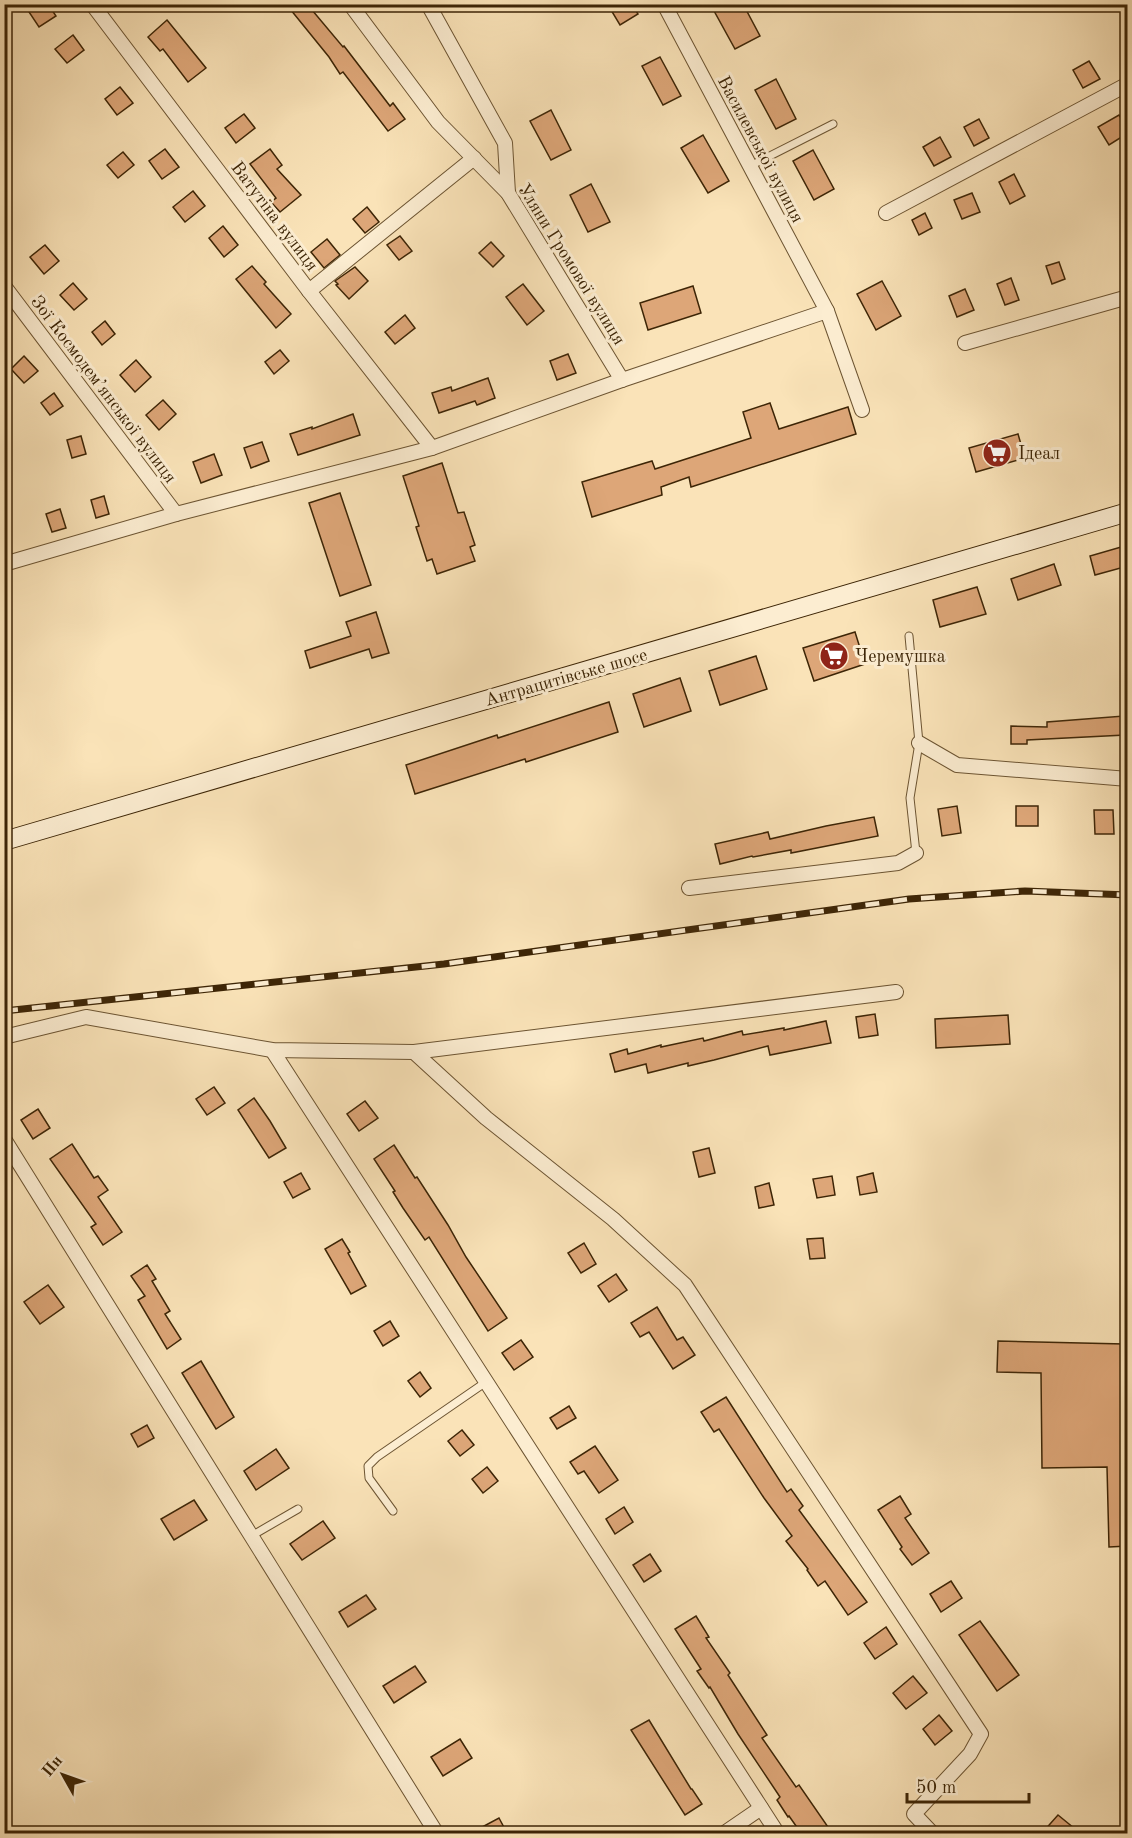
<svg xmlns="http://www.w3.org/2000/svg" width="1132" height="1838" font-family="'Old Standard TT',serif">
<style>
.building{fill:#dda678;stroke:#3d2506;stroke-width:1.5}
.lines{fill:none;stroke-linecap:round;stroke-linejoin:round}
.lane-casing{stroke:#6c5432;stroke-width:9}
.street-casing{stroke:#6c5432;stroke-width:16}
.secondary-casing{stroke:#3d2506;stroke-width:20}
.lane{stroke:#fcedd1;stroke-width:7}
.street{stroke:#fcedd1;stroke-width:14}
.secondary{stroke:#fcedd1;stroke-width:18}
.rail-casing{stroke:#3d2506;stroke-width:7}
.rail{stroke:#fcedd1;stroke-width:4.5;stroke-dasharray:14;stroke-linecap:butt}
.labels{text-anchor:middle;stroke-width:6;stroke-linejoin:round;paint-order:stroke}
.street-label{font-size:18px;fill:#3d2506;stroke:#fcedd1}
.poi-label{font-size:18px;fill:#3d2506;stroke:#fcedd1;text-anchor:start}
</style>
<rect width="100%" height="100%" fill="#fae3b8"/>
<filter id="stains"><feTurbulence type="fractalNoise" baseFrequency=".00333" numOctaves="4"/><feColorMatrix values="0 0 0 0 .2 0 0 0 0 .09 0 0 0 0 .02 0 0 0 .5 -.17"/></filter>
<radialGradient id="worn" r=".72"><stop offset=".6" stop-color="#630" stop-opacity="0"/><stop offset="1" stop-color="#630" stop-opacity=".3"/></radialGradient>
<g class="building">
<polygon points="34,4 48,4 56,16 39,27 27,9"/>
<polygon points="286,4 307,4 343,47 344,46 390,106 393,103 405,119 388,131 343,72 340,74 329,57"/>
<polygon points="620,4 632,4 638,14 620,25 611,10"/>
<polygon points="722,4 743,4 760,36 735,49 713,9"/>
<polygon points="167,20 206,68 188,82 163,49 160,51 148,37"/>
<polygon points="73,35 84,50 67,63 55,49"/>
<polygon points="660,57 681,96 663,105 642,66"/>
<polygon points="1089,61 1100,79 1083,88 1073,70"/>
<polygon points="776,79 796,119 776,129 755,90"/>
<polygon points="120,87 133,103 117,115 105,99"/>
<polygon points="551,110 571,150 551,160 530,121"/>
<polygon points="244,114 255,128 236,143 225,128"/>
<polygon points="1119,115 1128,129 1128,133 1109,145 1098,127"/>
<polygon points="979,119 989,138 974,146 964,127"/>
<polygon points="703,135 729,181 708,193 681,148"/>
<polygon points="940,137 951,157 934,166 923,147"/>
<polygon points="165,149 179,167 162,179 149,161"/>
<polygon points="270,149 282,165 277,169 301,195 280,212 271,202 276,198 250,164"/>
<polygon points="813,150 834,189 814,200 793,161"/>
<polygon points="123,152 134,165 118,178 107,165"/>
<polygon points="1014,174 1025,196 1010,204 999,182"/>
<polygon points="591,184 610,222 588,232 570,195"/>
<polygon points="193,191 205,206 185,222 173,207"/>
<polygon points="972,193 980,212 962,219 954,200"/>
<polygon points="367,207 379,222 365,233 353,219"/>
<polygon points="925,213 932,228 919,235 912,220"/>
<polygon points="223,226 238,245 224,257 209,238"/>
<polygon points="400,236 412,251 399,260 387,245"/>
<polygon points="327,239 340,255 324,268 311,252"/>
<polygon points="491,242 504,256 493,267 479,253"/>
<polygon points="45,245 59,261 44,274 30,257"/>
<polygon points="1059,262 1065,279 1052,284 1046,266"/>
<polygon points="252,266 266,282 264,284 291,314 276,328 236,279"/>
<polygon points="355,267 368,281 349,299 336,285 338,284 335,281"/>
<polygon points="1011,278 1019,300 1005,305 997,284"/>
<polygon points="882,281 901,316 876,330 857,294"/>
<polygon points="73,283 87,299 74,310 60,295"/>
<polygon points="523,284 544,311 527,325 506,297"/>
<polygon points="693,286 701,313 648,330 640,303"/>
<polygon points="965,289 974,310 957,317 949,296"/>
<polygon points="405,315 415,328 395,344 385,332"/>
<polygon points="105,321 115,334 102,345 92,332"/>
<polygon points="280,350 289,361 274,374 265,362"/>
<polygon points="568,354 576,373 557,380 550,361"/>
<polygon points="24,356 38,371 24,383 11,369"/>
<polygon points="136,360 151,377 135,392 120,375"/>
<polygon points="488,378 495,398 477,405 475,401 439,413 432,393 451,387 452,391"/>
<polygon points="54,393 63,406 50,415 41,403"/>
<polygon points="163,400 176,414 159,430 146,415"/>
<polygon points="770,403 779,429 848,407 856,434 691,487 689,477 661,487 662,495 592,517 582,482 652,461 655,469 751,438 743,412"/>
<polygon points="353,414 360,435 298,455 290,434 312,427 312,429"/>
<polygon points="1018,434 1025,458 976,472 969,448"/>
<polygon points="81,436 86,454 72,458 67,440"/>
<polygon points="262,442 269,461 251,468 244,448"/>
<polygon points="214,454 222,475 201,483 193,462"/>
<polygon points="442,463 458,513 464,512 475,545 470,547 475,561 437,574 432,559 427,561 416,527 419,526 403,476"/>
<polygon points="340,493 371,585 340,596 309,503"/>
<polygon points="104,496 109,514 96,518 91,500"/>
<polygon points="60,509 66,528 52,532 46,514"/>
<polygon points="1128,545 1128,566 1095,575 1090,556"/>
<polygon points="1054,564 1061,585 1018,600 1011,579"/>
<polygon points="977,587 986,614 940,627 933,600"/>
<polygon points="376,612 389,653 372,658 369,649 310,668 305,651 351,636 346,622"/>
<polygon points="855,632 865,664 814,681 803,648"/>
<polygon points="756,656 767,689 720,705 709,671"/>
<polygon points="680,678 691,711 644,727 633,694"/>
<polygon points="609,702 618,732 526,762 525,759 415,794 406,765 497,735 498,738"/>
<polygon points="1124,716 1125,735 1027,740 1027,744 1011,744 1011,726 1047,727 1047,722"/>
<polygon points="957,806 961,833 942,836 938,809"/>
<rect x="1016" y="806" width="22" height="20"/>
<polygon points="1094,810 1113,810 1114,834 1095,834"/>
<polygon points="874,817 878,836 791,853 791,850 753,857 752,856 720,864 715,844 768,832 770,839 826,826"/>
<polygon points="875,1014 878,1035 859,1038 856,1017"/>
<polygon points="1008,1015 1010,1044 936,1048 935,1019"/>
<polygon points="826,1021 831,1043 770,1055 768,1046 714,1060 688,1066 688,1063 648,1073 646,1064 615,1072 610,1054 627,1049 628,1054 661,1045 661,1047 703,1038 704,1041 742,1031 743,1035 784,1028 784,1030"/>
<polygon points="214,1087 225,1103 207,1115 196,1099"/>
<polygon points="254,1098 270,1121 286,1148 269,1158 238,1110"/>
<polygon points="365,1101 378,1118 359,1131 347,1114"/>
<polygon points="38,1109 50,1128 33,1139 21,1120"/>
<polygon points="72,1144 94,1178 98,1176 108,1190 98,1197 122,1232 103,1245 91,1227 96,1224 50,1159"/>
<polygon points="394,1145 415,1178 417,1177 448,1225 466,1257 507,1318 488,1331 429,1237 425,1240 403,1208 393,1192 395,1191 374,1159"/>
<polygon points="709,1148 715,1173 699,1177 693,1152"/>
<polygon points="301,1173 310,1189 293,1198 284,1182"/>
<polygon points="873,1173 877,1192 860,1195 857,1177"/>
<polygon points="832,1176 835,1195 817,1198 813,1179"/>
<polygon points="769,1183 774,1205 759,1208 755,1187"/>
<polygon points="823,1238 825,1258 810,1259 807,1239"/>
<polygon points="342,1239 350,1252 348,1253 366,1286 351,1294 325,1249"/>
<polygon points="584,1243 596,1264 581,1273 568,1253"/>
<polygon points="147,1265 156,1279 152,1281 170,1311 165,1314 181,1339 167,1349 138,1300 145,1296 131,1276"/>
<polygon points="616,1274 627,1290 609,1302 598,1286"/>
<polygon points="48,1285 64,1307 40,1324 24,1302"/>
<polygon points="657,1307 677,1340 683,1337 695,1355 673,1369 649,1332 640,1337 631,1323"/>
<polygon points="390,1321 399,1336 383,1346 374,1331"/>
<polygon points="521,1340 533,1357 514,1370 502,1353"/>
<polygon points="998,1341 1124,1344 1123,1380 1128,1380 1128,1546 1109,1547 1107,1467 1042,1468 1041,1373 997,1372"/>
<polygon points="201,1361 234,1417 216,1429 182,1373"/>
<polygon points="420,1372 431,1388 420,1397 408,1381"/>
<polygon points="726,1397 787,1492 791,1489 803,1506 799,1510 867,1602 848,1615 825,1581 818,1586 807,1570 808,1569 786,1541 792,1536 764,1498 719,1429 714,1432 701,1412"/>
<polygon points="569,1406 576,1418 557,1429 550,1418"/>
<polygon points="147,1425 154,1438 138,1447 131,1434"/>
<polygon points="462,1430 474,1445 460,1456 448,1441"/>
<polygon points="595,1446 618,1480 599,1493 584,1471 578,1474 570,1462"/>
<polygon points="276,1449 289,1468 256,1490 244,1471"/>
<polygon points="487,1467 498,1481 483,1493 472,1479"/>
<polygon points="900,1496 911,1514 905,1518 929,1553 912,1565 900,1549 902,1547 878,1510"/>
<polygon points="194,1500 207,1520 174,1540 161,1519"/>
<polygon points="624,1507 633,1522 615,1534 606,1519"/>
<polygon points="323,1521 335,1538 302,1560 290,1544"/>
<polygon points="650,1554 661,1571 644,1582 633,1565"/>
<polygon points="951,1581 962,1598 941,1612 930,1594"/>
<polygon points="366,1595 376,1609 348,1627 339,1612"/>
<polygon points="696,1616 709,1637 706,1638 730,1673 728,1675 767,1735 762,1738 796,1787 799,1785 828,1827 819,1833 801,1833 789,1816 788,1817 777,1800 780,1797 738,1734 710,1687 709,1688 697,1671 701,1669 675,1629"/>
<polygon points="980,1621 1019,1675 997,1691 959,1635"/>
<polygon points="886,1627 897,1644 875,1659 864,1643"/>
<polygon points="415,1666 426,1682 394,1703 383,1686"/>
<polygon points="913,1676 927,1693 906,1709 893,1693"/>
<polygon points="939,1715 952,1731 935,1745 923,1729"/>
<polygon points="649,1720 691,1789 692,1789 702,1804 685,1815 631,1730"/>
<polygon points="460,1739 472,1758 443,1776 431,1757"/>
<polygon points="1058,1815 1080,1833 1042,1833"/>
<polygon points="499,1818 507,1833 471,1833"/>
</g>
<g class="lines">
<g class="lane-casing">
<g id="lane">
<polyline points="750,166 833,124"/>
<polyline points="909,636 919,743 910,798 916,853"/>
<polyline points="393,1511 369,1478 368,1466 377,1457 486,1382"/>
<polyline points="253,1535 298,1509"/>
</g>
</g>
<g class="street-casing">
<g id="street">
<polyline points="92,4 309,291 432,448"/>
<polyline points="350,4 438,122 508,193 622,380"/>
<polyline points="428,4 505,143 508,193"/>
<polyline points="664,4 827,311"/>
<polyline points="886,213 1128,84"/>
<polyline points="4,286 176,514"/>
<polyline points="309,291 474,158"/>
<polyline points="965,343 1128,297"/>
<polyline points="4,564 176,514 432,448 622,380 827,311 862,410"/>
<polyline points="919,743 957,765 1128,779"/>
<polyline points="689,888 898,863 916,853"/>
<polyline points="4,1037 86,1017 272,1050 414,1052 486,1118 613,1219 685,1285 981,1734 970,1754 914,1814 933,1834"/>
<polyline points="272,1050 778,1834"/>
<polyline points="414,1052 896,992"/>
<polyline points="4,1139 437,1834"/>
<polyline points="723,1834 761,1808"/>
</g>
</g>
<g class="secondary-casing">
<polyline id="secondary" points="4,841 1128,512"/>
</g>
<use href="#lane" class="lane"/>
<use href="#street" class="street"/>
<use href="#secondary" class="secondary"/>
<g class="rail-casing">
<polyline id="rail" points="4,1011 444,964 909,899 1025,891 1128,895"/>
</g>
<use href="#rail" class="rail"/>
</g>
<defs>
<g id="supermarket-disc" transform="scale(1.5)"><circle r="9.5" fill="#8f2418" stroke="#fcedd1"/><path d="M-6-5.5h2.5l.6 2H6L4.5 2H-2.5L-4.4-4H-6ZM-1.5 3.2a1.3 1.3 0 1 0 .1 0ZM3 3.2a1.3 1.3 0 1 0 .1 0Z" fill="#fff"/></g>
</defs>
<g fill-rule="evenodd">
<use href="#supermarket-disc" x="997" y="453"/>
<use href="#supermarket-disc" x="834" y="656"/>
</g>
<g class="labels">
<g class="street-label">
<text transform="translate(761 149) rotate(62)" y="6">Василевської вулиця</text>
<text transform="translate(275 216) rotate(53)" y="6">Ватутіна вулиця</text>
<text transform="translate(572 264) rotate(58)" y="6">Уляни Громової вулиця</text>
<text transform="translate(104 389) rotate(53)" y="6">Зої Космодем’янської вулиця</text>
<text transform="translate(566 677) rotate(-16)" y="6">Антрацитівське шосе</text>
</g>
<g class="poi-label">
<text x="1018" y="459">Ідеал</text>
<text x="855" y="662">Черемушка</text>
</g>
</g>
<rect width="1132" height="1838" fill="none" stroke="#fae3b8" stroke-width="24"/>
<rect x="6" y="6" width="1120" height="1826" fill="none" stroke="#3d2506" stroke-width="3"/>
<rect x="12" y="12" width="1108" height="1814" fill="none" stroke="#3d2506" stroke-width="1.5"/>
<g transform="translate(63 1775) rotate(310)" stroke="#fcedd1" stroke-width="4.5" paint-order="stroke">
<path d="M0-4.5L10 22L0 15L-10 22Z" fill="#3d2506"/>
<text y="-9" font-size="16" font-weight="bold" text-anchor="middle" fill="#3d2506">Пн</text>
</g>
<path d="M907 1793v9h122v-9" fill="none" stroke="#3d2506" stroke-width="3"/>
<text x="916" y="1793" font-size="18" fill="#3d2506" stroke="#fcedd1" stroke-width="4.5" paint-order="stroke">50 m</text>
<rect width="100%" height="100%" filter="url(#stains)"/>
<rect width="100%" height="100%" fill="url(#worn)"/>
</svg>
